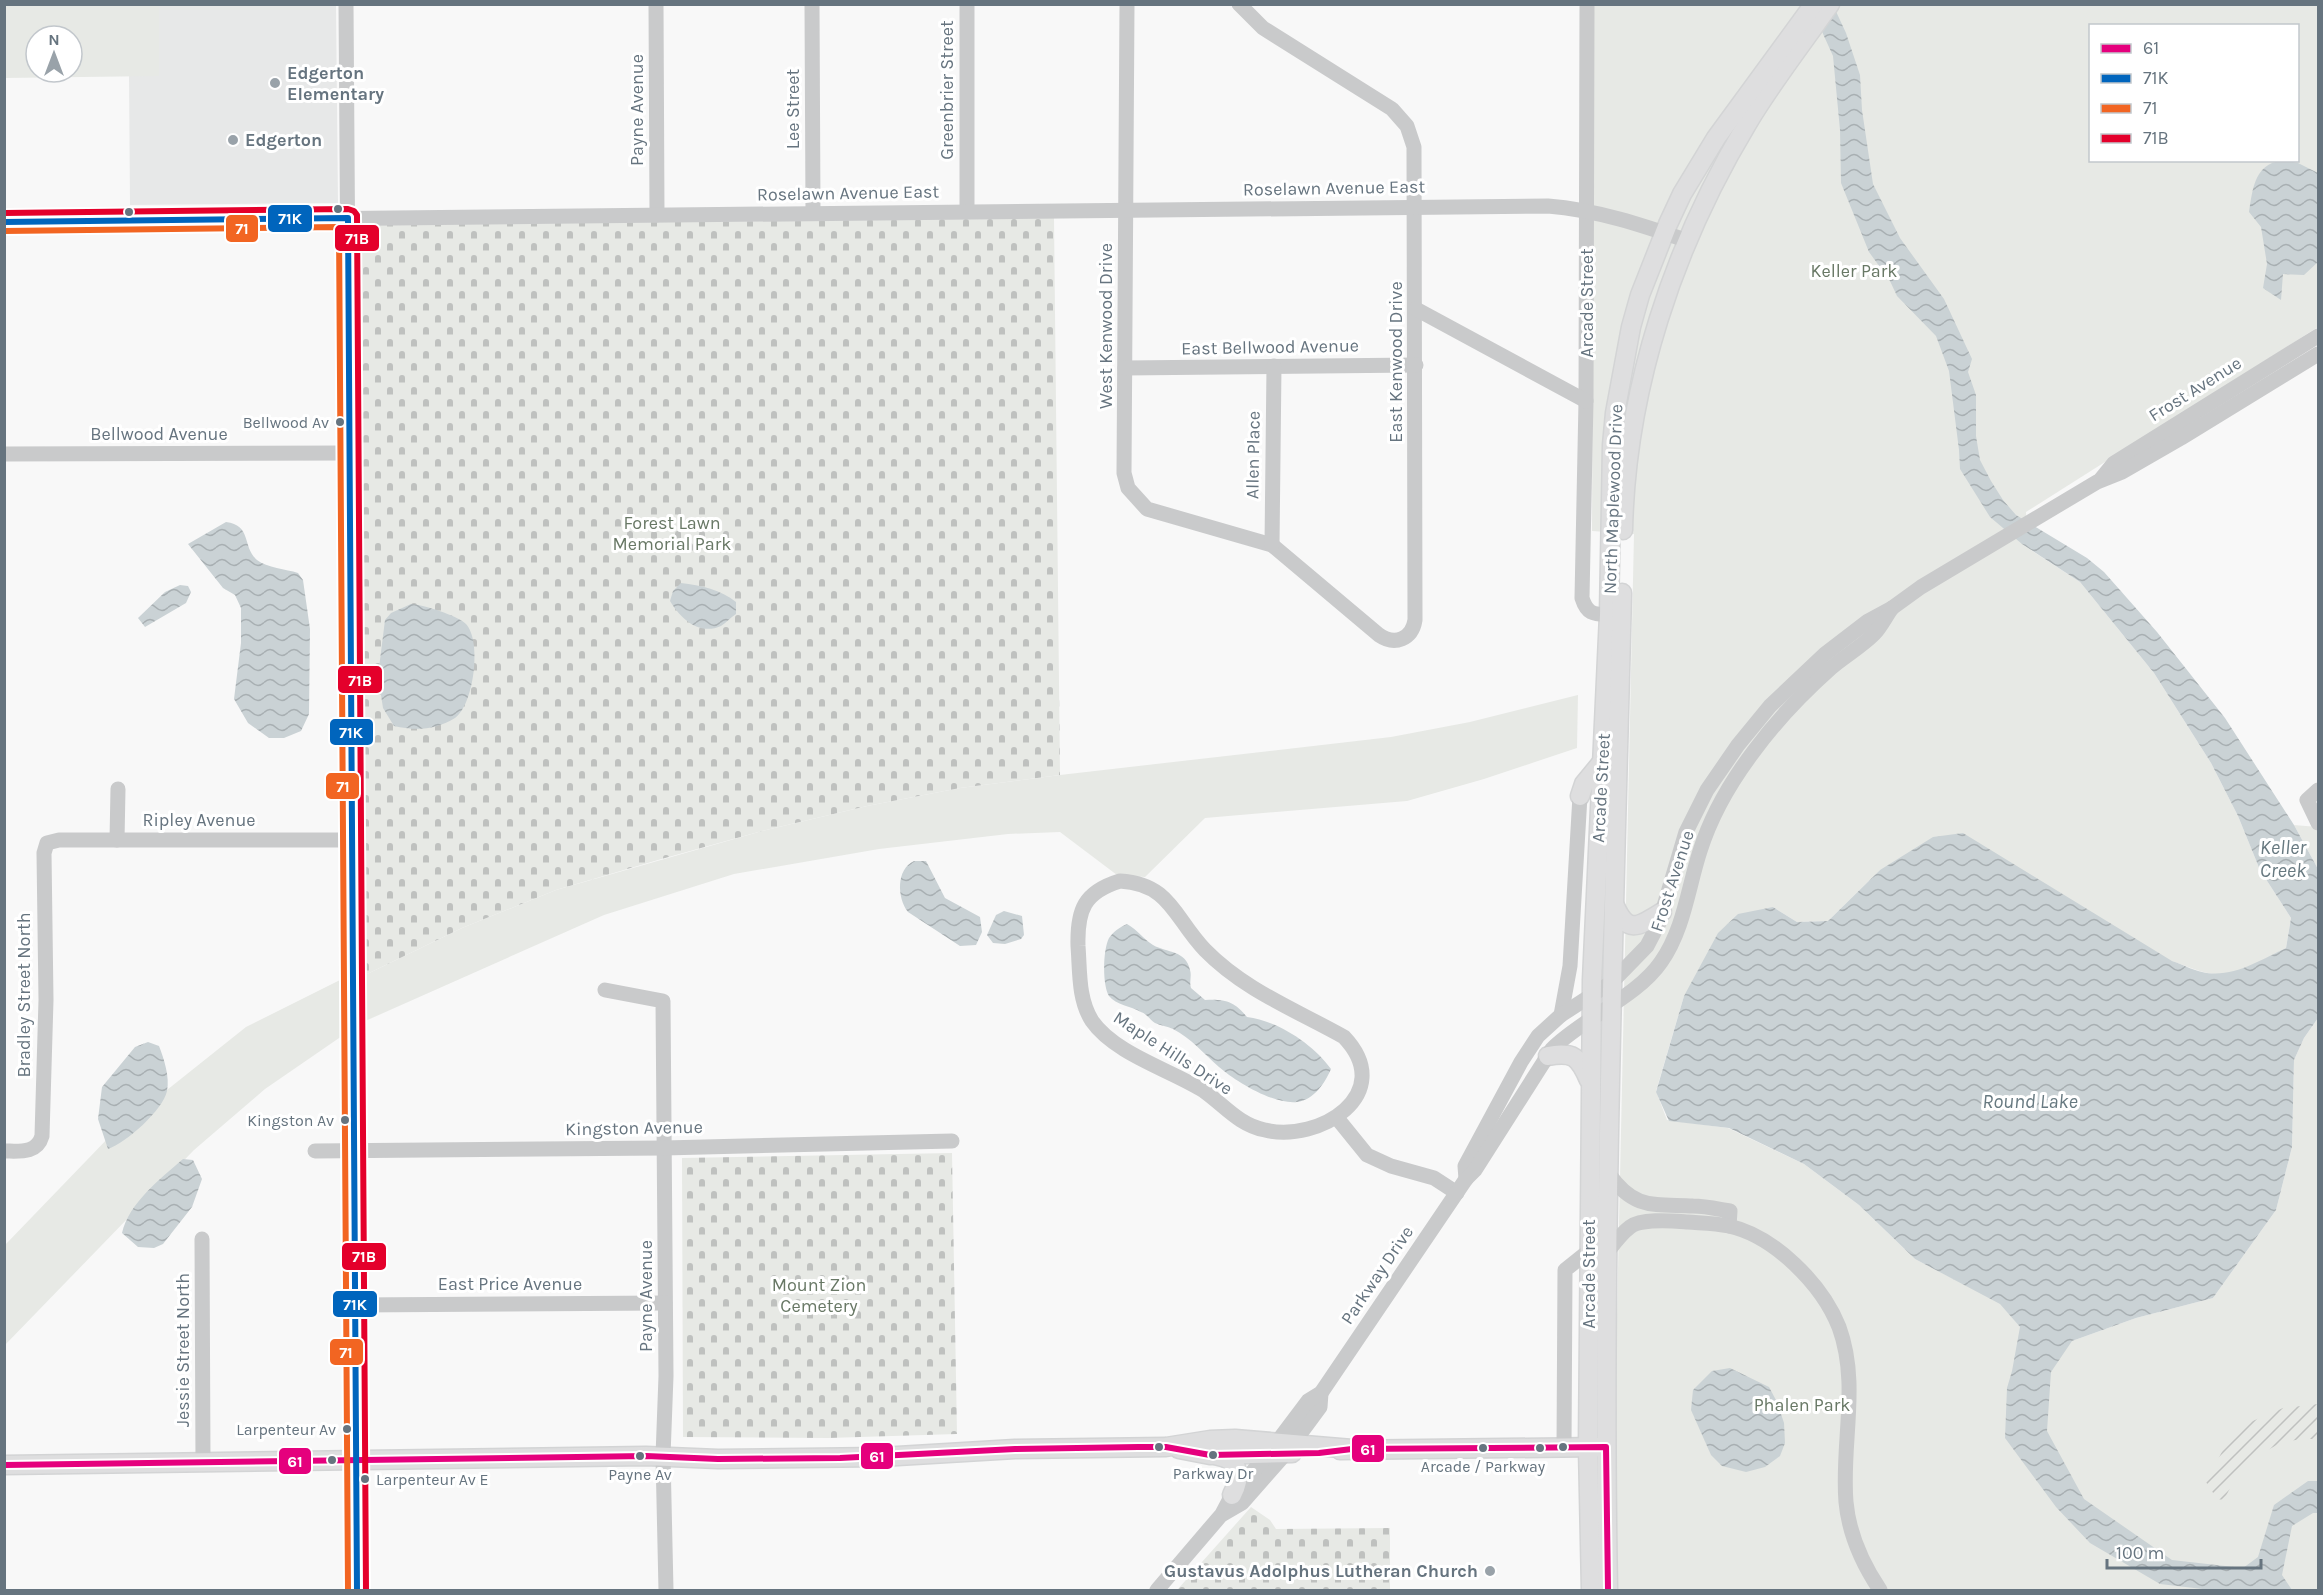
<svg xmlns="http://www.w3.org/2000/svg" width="2323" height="1595" font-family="Karla,sans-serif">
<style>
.built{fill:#e7e8e8}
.green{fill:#e7e9e5;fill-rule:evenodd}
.cemetery{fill:url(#cemetery-stones)}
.garden{fill:url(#garden-furrows)}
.water{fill:url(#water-waves)}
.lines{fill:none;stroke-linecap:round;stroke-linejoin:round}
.major-casing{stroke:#d3d4d5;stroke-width:21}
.minor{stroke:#c9cacb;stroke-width:15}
.major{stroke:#dededf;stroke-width:18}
.bus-1-casing{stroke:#fff;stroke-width:10}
.bus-2-casing{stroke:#fff;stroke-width:10}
.bus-3-casing{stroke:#fff;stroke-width:10}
.bus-4-casing{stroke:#fff;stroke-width:10}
.bus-1{stroke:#e5007d;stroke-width:6}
.bus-2{stroke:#0065bd;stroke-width:6}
.bus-3{stroke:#f26522;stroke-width:6}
.bus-4{stroke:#e4002b;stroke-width:6}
.poi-dot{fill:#99a2a9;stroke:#fff;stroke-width:2}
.bus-dot{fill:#66747f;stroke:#fff;stroke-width:2}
.labels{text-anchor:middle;stroke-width:6;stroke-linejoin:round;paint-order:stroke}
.bus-label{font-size:16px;fill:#66747f;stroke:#fff;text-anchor:end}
.poi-label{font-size:18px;font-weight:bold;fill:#66747f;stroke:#fff;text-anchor:start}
.street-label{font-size:18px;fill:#66747f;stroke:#fff}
.park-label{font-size:18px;fill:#687865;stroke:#fff}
.water-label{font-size:20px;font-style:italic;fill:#677980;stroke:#fff}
.line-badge{stroke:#fff;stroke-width:2}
.badge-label{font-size:16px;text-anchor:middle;font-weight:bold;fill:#fff}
</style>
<defs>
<pattern id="cemetery-stones" width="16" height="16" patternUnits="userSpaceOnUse" patternTransform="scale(1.5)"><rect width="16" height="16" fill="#e7e9e5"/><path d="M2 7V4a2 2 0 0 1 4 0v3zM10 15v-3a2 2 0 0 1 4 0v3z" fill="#bfc1bf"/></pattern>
<pattern id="garden-furrows" width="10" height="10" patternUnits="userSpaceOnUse" patternTransform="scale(1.5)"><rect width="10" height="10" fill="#e7e9e5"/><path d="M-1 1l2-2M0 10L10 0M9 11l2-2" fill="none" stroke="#bfc1bf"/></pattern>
<pattern id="water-waves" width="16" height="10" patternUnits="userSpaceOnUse" patternTransform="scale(1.5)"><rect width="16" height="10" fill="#cad2d5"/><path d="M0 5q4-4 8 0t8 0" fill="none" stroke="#a8afb2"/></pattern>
</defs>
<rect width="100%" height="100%" fill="#f8f8f8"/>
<polygon class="built" points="159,5 336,5 338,203 130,205 129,76 159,76"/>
<g class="green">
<path d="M 4,5 L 159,5 L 159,76 L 5,78 ZM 36,36 L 72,36 L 72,72 L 36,72 Z"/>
<path d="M 1594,5 L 2318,5 L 2318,327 L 2026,512 L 2027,530 L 2031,550 L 2080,582 L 2154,673 L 2211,763 L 2238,816 L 2260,870 L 2291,918 L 2286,948 C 2267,957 2243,973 2221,974 C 2204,975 2187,966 2172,961 L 1880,870 L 1828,921 L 1797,922 L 1773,907 L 1684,996 L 1656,1091 L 1667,1120 L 1728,1128 L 1804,1164 L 1859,1205 L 1915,1259 L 2000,1303 L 2020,1327 L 2072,1341 L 2136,1318 L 2213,1298 L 2276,1210 L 2292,1147 L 2294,1060 L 2304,1038 L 2318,1018 L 2318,1590 L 1615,1590 L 1614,1454 L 1634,534 L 1592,531 ZM 2090,26 L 2298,26 L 2298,160 L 2090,160 Z"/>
<polygon points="1578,695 1577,748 1484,779 1407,801 1205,818 1145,877 1117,875 1060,832 1008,834 879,849 734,874 604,915 363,1022 363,976 462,928 556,890 762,831 867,806 960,788 1060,775 1391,737 1470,722"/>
<polygon points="2294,825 2318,827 2318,869"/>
<polygon points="342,979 342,1036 265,1089 194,1150 5,1345 5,1245 113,1133 246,1027"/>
</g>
<g class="cemetery">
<polygon points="1054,218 1060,775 960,788 867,806 762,831 658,860 556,890 462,928 363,976 356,225"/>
<polygon points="952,1153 957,1434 828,1438 683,1437 682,1158"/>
<polygon points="1251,1507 1270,1520 1276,1529 1390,1528 1390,1590 1177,1590"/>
</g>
<polygon class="garden" points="2318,1404 2318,1439 2302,1439 2282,1442 2259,1455 2238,1472 2224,1500 2217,1499 2206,1482 2234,1429 2283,1408"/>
<g class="water">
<path d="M 1810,5 L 1833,5 L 1846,33 L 1860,75 L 1862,110 L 1873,184 L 1900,238 L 1944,299 L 1972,359 L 1968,372 L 1976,395 L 1976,436 L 1980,460 L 1991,481 L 2003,500 L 2016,515 L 2087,558 L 2104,572 L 2157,632 L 2225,718 L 2294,825 L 2318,869 L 2318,1018 L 2304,1038 L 2294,1060 L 2292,1147 L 2276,1210 L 2213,1298 L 2136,1318 L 2072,1341 L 2051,1372 L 2047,1431 L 2084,1499 L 2172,1560 L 2243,1568 L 2258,1557 L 2274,1505 L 2308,1481 L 2318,1481 L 2318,1513 L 2313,1513 L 2292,1526 L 2282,1575 L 2292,1590 L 2261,1590 L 2258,1589 L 2211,1590 L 2160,1584 L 2090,1543 L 2056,1507 L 2005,1438 L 2007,1388 L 2012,1371 L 2020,1327 L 2000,1304 L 1915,1259 L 1859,1205 L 1804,1164 L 1729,1128 L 1669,1121 L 1656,1092 L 1684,996 L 1718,933 L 1738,914 L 1773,907 L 1797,922 L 1828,921 L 1880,870 L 1933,837 L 1963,833 L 2172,961 C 2182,964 2192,970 2202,972 C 2232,979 2260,960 2286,948 L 2291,918 L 2260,870 L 2238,816 L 2211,763 L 2154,673 L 2080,582 L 2022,544 L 1990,517 L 1960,469 L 1959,450 L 1949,371 L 1936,336 L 1897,296 L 1890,281 L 1869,252 L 1841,183 L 1840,130 L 1833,56 Z"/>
<path d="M 2287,161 L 2298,163 L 2318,173 L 2318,262 L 2304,275 L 2283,274 L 2281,300 L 2263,288 L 2267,264 L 2261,227 L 2249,212 C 2252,195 2253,171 2272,163 C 2276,161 2283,162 2287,161 Z"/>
<path d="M 226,522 C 252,525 242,547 257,560 C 267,568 286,569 298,573 L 303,580 L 310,629 L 309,714 L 301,731 L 284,738 L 269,738 L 248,723 L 234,699 L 241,643 L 241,608 L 235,595 L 223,588 L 188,544 Z"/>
<path d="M 681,583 C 701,585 721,590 736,602 L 736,614 C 731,617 726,623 721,626 C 699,636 680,618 670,601 L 673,591 Z"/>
<polygon points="180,585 188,586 191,592 186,603 145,627 138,618 165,592"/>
<path d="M 411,604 C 421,604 459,616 466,624 C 482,641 474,705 455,718 C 435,730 416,731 394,726 L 383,708 L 378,676 L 385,620 L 391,613 Z"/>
<path d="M 914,861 L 926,861 L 945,898 L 980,917 L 982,932 L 976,945 L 960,946 L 908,912 C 897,898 896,869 914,861 Z"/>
<polygon points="1004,911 1022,916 1024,935 1021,939 1005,944 993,943 987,935 996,915"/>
<path d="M 1127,924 C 1138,930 1143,939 1153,945 C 1167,953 1186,950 1190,970 C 1192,976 1189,982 1191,988 L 1205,1000 C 1225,999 1234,1001 1247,1017 C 1278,1021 1313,1044 1331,1069 C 1325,1083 1314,1100 1297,1102 C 1274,1105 1235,1081 1219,1067 C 1204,1054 1191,1038 1173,1029 C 1167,1026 1161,1026 1155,1023 C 1150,1020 1147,1014 1141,1012 C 1131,1006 1116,1005 1109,996 C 1102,985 1103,949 1109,938 C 1114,931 1120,927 1127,924 Z"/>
<path d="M 148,1042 L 159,1046 C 164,1059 170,1077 167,1091 C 163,1110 126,1143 108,1149 L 98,1119 L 102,1087 L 135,1047 Z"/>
<path d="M 183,1159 L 193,1160 L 202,1179 L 192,1207 L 163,1244 L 154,1248 L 138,1247 L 122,1233 C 129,1203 160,1179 183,1159 Z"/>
<polygon points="1730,1368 1769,1387 1777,1402 1784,1423 1785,1443 1780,1456 1765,1467 1746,1472 1722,1466 1711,1455 1691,1410 1693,1390 1712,1371"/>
</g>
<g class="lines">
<g class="major-casing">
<g id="major">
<path d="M 1623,530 C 1626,388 1674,245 1747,124 C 1772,82 1802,44 1830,4"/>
<polyline points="1580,796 1584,784 1602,762"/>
<path d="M 1614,904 C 1627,934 1637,928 1662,912"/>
<path d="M 1548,1056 C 1573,1051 1579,1057 1589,1080"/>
<polyline points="1179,1449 1210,1455 1292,1453"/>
<polyline points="1340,1450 1601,1447"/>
<path d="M 1218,1456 C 1241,1460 1241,1478 1232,1495"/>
<polyline points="4,1465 646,1456 718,1459 881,1457 1015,1449 1166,1447 1210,1440 1235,1439 1352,1449"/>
<polyline points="1591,1590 1588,1447 1592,980 1609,615 1612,445 1615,413 1631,327 1640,295 1668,224 1682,194 1716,138 1814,4"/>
<path d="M 1608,1590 C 1602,1258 1614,926 1622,593"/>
</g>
</g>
<g class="minor">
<polyline points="346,4 357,1590"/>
<polyline points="656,4 657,215"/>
<polyline points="812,4 813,213"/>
<polyline points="967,4 967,211"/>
<path d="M 1127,4 L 1124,473 L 1128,488 L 1147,509 L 1272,545 L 1379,635 C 1395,646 1412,639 1415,620 L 1414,147 L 1407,126 L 1392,109 L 1263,28 L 1239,4"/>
<path d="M 1587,4 L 1586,401 L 1582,598 C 1587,614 1593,614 1609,615"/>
<path d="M 4,222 L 1548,206 C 1597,210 1642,225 1688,241"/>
<polyline points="1416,309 1586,401"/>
<polyline points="1125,368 1416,365"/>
<polyline points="4,454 349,453"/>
<polyline points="2101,479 2114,463 2318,336"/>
<polyline points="1272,545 1274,366"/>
<polyline points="2318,790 2307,800 2318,823"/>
<polyline points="117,840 118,789"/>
<path d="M 1120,881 C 1171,884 1174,918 1205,950 C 1244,990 1296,1010 1344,1037 C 1398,1094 1319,1143 1265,1130 C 1239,1125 1224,1105 1204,1091 C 1171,1070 1115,1054 1092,1021 C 1078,999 1080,971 1078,946 C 1077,910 1084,892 1120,881 Z"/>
<polyline points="605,990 663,1001 666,1376 663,1456 666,1590"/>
<polyline points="1561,1015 1570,966 1580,796"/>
<polyline points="1337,1118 1367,1155 1391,1166 1434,1178 1457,1193"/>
<path d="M 4,1151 C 19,1151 37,1154 42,1136 L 46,1000 L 44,853 L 47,843 L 59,840 L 352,840"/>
<polyline points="315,1151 664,1148 952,1141"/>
<path d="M 1609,1174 C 1634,1210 1654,1204 1693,1206 C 1705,1206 1718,1209 1730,1211 L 1729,1226"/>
<polyline points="1466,1179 1465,1166 1521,1062 1538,1036 1561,1015 1612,982 1647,946 1659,923 1686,832 1707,790 1738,745 1770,706 1825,654 1868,621 1892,608 1921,587 2097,482 2122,472 2181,438 2318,354"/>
<polyline points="202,1239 203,1462"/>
<path d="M 1609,1250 C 1615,1242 1622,1233 1630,1227 C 1642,1218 1673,1221 1688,1222 C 1701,1223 1715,1223 1729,1226 C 1774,1236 1822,1284 1839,1327 C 1860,1384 1841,1444 1846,1502 C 1849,1535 1862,1563 1880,1590"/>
<polyline points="355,1305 665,1303"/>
<polyline points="1564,1447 1565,1270 1590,1250"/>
<polyline points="1223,1514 1242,1503 1286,1453 1320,1407 1321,1393"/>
<path d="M 1157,1590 L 1222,1514 L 1232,1495 L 1268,1454 L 1308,1401 L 1321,1393 L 1466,1179 L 1475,1170 L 1552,1049 C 1583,1018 1637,997 1661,962 C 1684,929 1688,888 1700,851 C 1711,816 1732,780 1754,751 C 1776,721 1803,693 1831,668 C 1845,656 1861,647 1874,634 C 1881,627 1886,616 1892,608"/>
</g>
<use href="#major" class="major"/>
<g class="bus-1-casing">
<polyline id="bus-1" points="4,1465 646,1456 718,1459 840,1458 1015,1449 1138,1447 1166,1447 1210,1455 1319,1453 1352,1449 1606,1447 1608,1590"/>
</g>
<g class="bus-2-casing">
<polyline id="bus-2" points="4,222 348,218 357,1590"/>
</g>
<g class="bus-3-casing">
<polyline id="bus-3" points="4,231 339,227 348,1590"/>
</g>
<g class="bus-4-casing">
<polyline id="bus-4" points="4,213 348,209 354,211 357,215 366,1590"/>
</g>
<use href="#bus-1" class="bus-1"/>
<use href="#bus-2" class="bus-2"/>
<use href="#bus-3" class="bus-3"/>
<use href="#bus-4" class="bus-4"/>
</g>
<g class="poi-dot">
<circle cx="275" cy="83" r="6"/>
<circle cx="233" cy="140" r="6"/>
<circle cx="1490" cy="1571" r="6"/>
</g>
<g class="bus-dot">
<circle cx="338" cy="209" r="5"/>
<circle cx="129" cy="212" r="5"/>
<circle cx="340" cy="422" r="5"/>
<circle cx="345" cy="1120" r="5"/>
<circle cx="347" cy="1429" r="5"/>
<circle cx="1159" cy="1447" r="5"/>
<circle cx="1563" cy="1447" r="5"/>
<circle cx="1483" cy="1448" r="5"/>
<circle cx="1540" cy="1448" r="5"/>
<circle cx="1213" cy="1455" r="5"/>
<circle cx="640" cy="1456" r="5"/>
<circle cx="332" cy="1460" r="5"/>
<circle cx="365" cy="1479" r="5"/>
</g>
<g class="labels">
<g class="bus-label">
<text x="329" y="428">Bellwood Av</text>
<text x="334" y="1126">Kingston Av</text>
<text x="336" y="1435">Larpenteur Av</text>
<text x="1483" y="1472" text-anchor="middle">Arcade / Parkway</text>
<text x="1213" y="1479" text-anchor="middle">Parkway Dr</text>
<text x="640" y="1480" text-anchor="middle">Payne Av</text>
<text x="376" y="1485" text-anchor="start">Larpenteur Av E</text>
</g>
<g class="poi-label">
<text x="287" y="79">Edgerton<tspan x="287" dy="21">Elementary</tspan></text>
<text x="245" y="146">Edgerton</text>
<text x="1478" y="1577" text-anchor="end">Gustavus Adolphus Lutheran Church</text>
</g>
<g class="street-label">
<text transform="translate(947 90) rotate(-90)" y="6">Greenbrier Street</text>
<text transform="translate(793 109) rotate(-90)" y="6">Lee Street</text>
<text transform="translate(637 110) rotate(-90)" y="6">Payne Avenue</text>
<text transform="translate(1334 188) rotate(-1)" y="6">Roselawn Avenue East</text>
<text transform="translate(848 193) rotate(-1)" y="6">Roselawn Avenue East</text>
<text transform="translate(1587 303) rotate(-90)" y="6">Arcade Street</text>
<text transform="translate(1106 326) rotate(-90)" y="6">West Kenwood Drive</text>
<text transform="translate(1270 347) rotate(-1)" y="6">East Bellwood Avenue</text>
<text transform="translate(1396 362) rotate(-90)" y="6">East Kenwood Drive</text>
<text transform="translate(2195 389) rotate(-32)" y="6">Frost Avenue</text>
<text x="159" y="440">Bellwood Avenue</text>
<text transform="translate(1253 455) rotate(-89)" y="6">Allen Place</text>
<text transform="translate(1613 499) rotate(-88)" y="6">North Maplewood Drive</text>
<text transform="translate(1601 788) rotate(-87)" y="6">Arcade Street</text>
<text x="199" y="826">Ripley Avenue</text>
<text transform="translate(1672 881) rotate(-72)" y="6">Frost Avenue</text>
<text transform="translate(24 995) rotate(-90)" y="6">Bradley Street North</text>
<text transform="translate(1173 1053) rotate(33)" y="6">Maple Hills Drive</text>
<text transform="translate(634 1128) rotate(-1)" y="6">Kingston Avenue</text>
<text transform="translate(1589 1274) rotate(-90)" y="6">Arcade Street</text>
<text transform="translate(1377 1275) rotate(-56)" y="6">Parkway Drive</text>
<text x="510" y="1290">East Price Avenue</text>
<text transform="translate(646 1296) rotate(-90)" y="6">Payne Avenue</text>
<text transform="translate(183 1350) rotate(-90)" y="6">Jessie Street North</text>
</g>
<g class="park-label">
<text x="1854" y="277">Keller Park</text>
<text x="672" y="529">Forest Lawn<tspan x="672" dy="21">Memorial Park</tspan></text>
<text x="819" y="1291">Mount Zion<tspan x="819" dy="21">Cemetery</tspan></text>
<text x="1802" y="1411">Phalen Park</text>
</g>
<g class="water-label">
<text x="2283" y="854">Keller<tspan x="2283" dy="23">Creek</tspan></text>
<text x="2030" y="1108">Round Lake</text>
</g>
</g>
<g class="line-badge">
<rect x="267" y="204" width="46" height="29" rx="6" fill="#0065bd"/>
<rect x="225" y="214" width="34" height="29" rx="6" fill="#f26522"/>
<rect x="334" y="224" width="46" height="28" rx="6" fill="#e4002b"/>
<rect x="337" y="665" width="46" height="29" rx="6" fill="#e4002b"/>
<rect x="329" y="718" width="45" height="28" rx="6" fill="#0065bd"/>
<rect x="325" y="772" width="35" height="28" rx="6" fill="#f26522"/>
<rect x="341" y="1242" width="46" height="29" rx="6" fill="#e4002b"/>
<rect x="332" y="1290" width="46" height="28" rx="6" fill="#0065bd"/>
<rect x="329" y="1338" width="35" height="28" rx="6" fill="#f26522"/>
<rect x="1351" y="1434" width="34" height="29" rx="6" fill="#e5007d"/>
<rect x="860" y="1442" width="34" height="28" rx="6" fill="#e5007d"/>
<rect x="278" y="1447" width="34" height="28" rx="6" fill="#e5007d"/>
</g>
<g class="badge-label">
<text x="290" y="224">71K</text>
<text x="242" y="234">71</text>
<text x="357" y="244">71B</text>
<text x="360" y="686">71B</text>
<text x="351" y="738">71K</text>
<text x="343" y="792">71</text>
<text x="364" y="1262">71B</text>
<text x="355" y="1310">71K</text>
<text x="346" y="1358">71</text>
<text x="1368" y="1455">61</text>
<text x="877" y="1462">61</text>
<text x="295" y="1467">61</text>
</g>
<rect width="2323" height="1595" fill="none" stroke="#66747f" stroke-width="12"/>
<rect x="2089" y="24" width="210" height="138" fill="#ffffff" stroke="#c2c7cc" stroke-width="1.5"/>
<rect x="2101" y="44" width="30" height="9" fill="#e5007d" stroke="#c2c7cc" stroke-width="1.5"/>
<text x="2143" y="54" font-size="18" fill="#66747f">61</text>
<rect x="2101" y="74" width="30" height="9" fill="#0065bd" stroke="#c2c7cc" stroke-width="1.5"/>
<text x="2143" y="84" font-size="18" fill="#66747f">71K</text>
<rect x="2101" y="104" width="30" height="9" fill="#f26522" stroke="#c2c7cc" stroke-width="1.5"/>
<text x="2143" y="114" font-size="18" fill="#66747f">71</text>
<rect x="2101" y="134" width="30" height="9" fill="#e4002b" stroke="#c2c7cc" stroke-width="1.5"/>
<text x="2143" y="144" font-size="18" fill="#66747f">71B</text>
<g transform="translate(54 54)"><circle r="28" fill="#ffffff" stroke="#c2c7cc" stroke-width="1.5"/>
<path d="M0-4.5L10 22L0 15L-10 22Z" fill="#99a2a9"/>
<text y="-9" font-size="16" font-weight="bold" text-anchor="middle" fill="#66747f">N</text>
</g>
<path d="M2107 1559v9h154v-9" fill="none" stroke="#66747f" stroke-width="3"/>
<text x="2116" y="1559" font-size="18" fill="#66747f" stroke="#ffffff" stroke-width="4.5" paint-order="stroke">100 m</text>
</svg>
